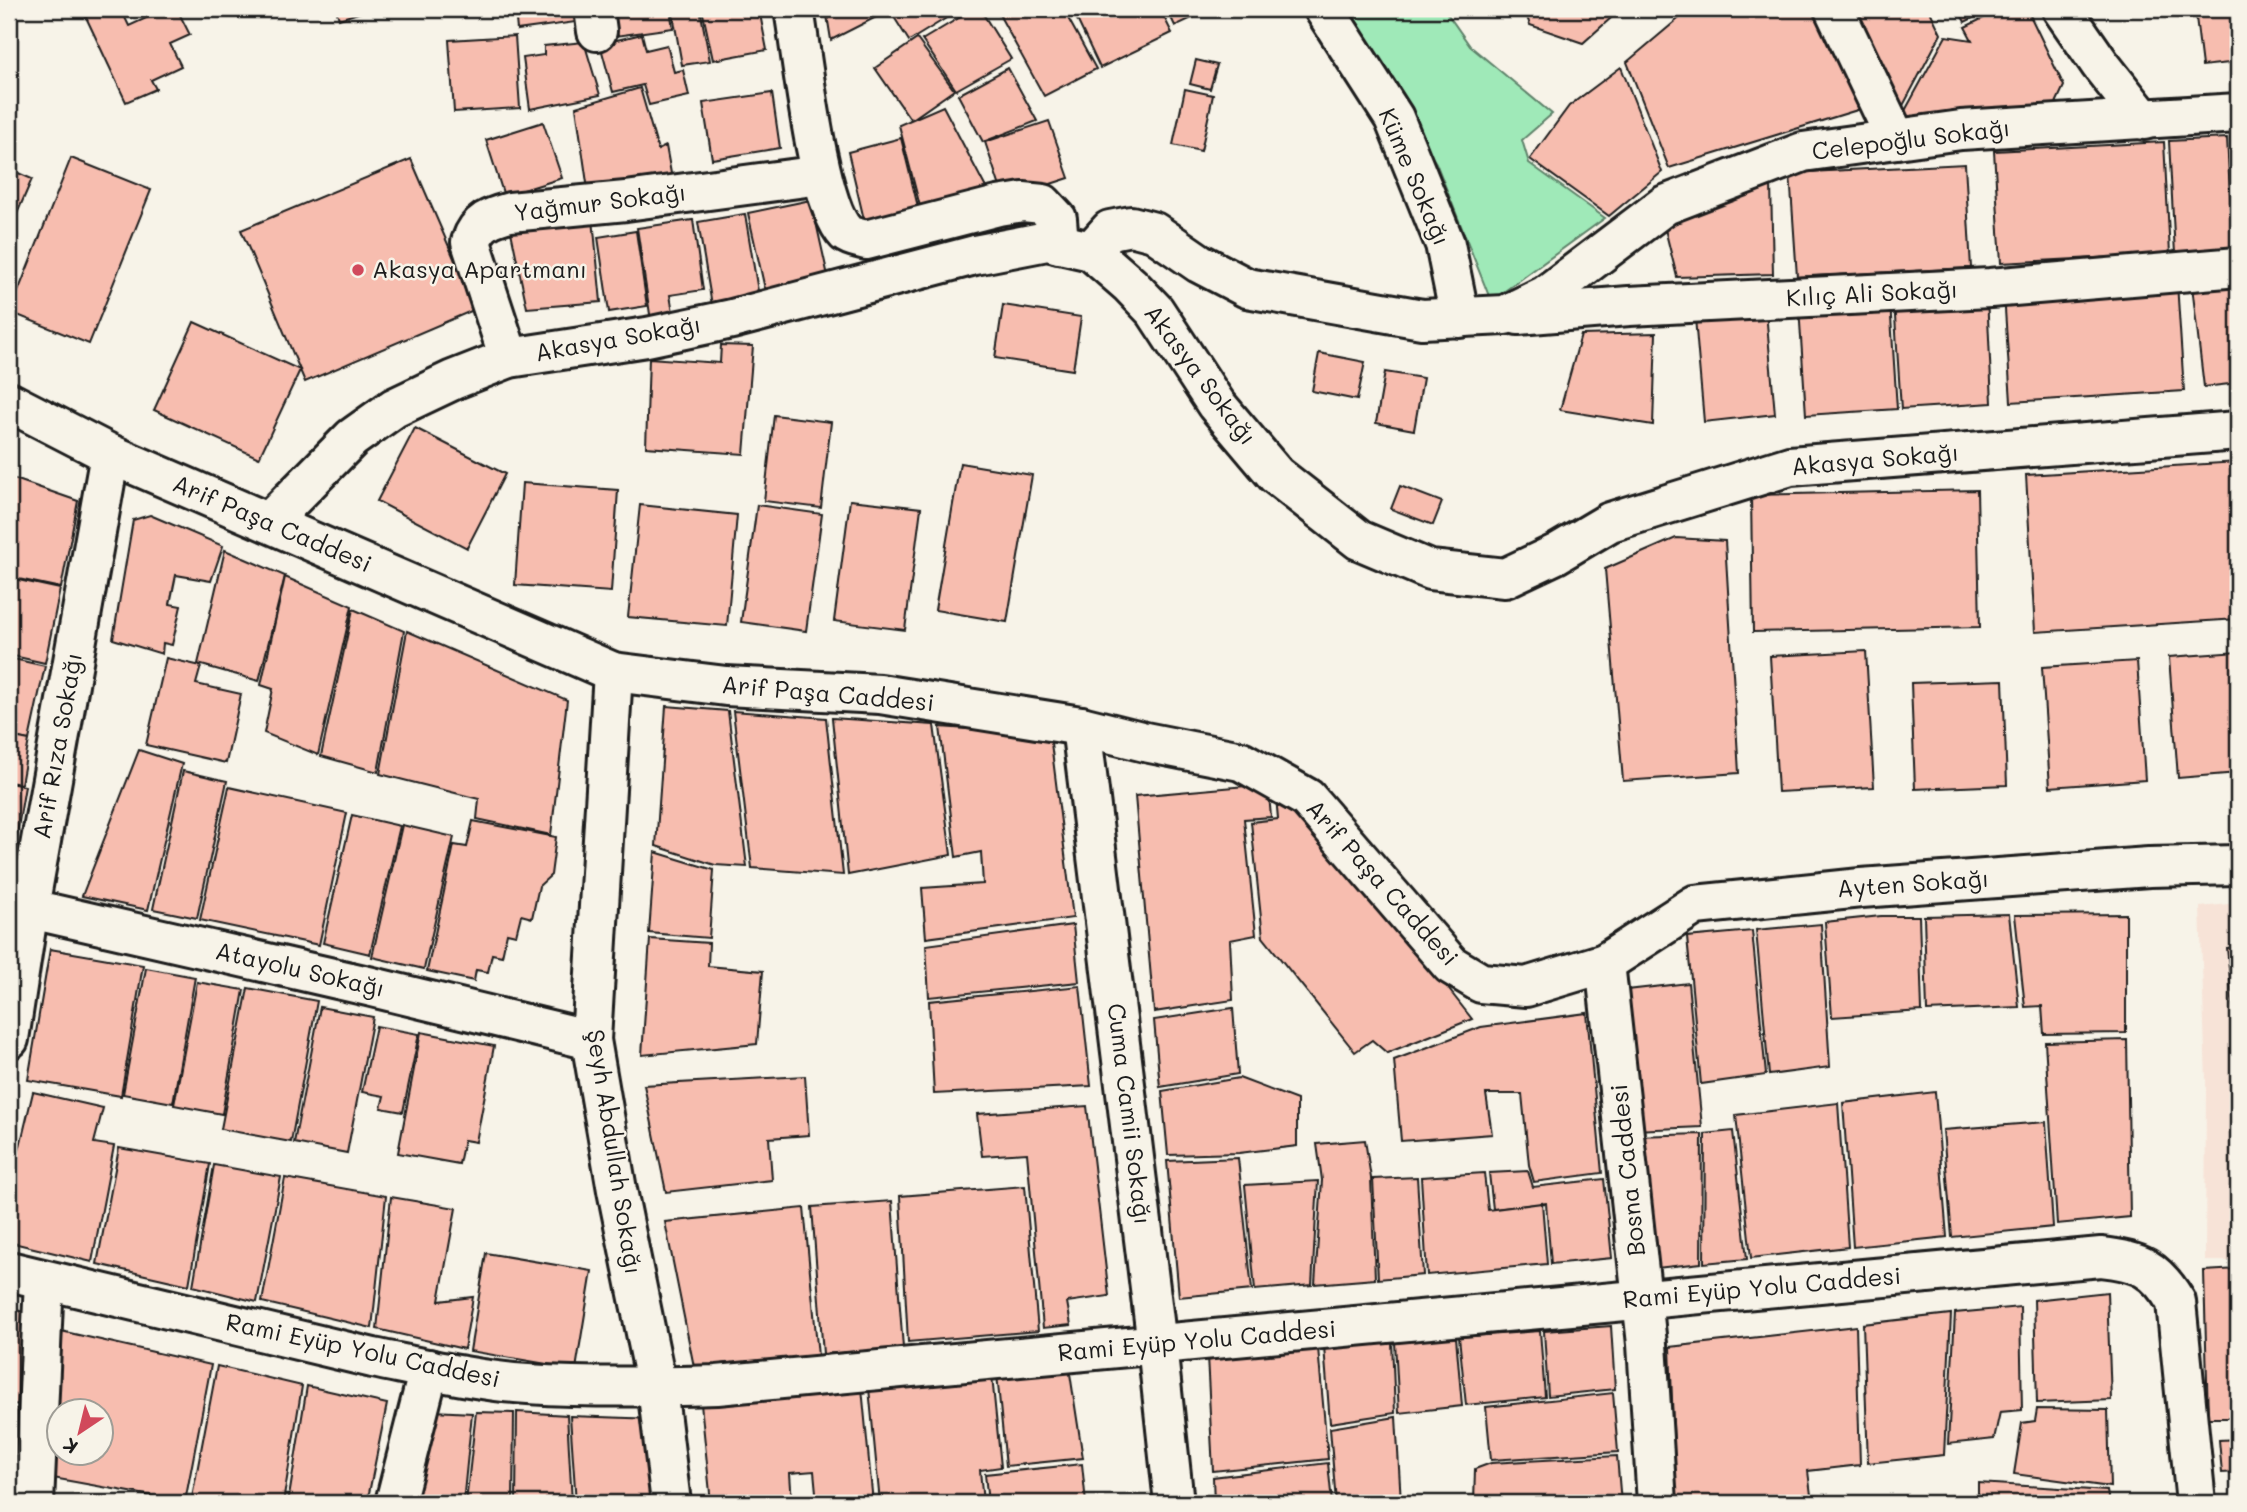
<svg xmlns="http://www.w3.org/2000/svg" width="2247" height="1512" font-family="Mali,sans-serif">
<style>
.built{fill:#f7e3d7}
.green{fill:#9fe9b8;stroke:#5e826a;stroke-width:2}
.building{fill:#f7bdaf;stroke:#1c1c1c;stroke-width:2;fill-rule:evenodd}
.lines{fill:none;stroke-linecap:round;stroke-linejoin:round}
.street-casing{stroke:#1c1c1c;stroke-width:44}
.street{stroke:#f7f3e8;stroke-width:38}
.poi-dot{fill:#d1495b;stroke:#f7f3e8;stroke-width:2.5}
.labels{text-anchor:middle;stroke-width:5;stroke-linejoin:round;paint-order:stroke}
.street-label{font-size:24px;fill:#1c1c1c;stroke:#f7f3e8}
.poi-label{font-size:24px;fill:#1c1c1c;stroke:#f7f3e8;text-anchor:start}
</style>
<rect width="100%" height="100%" fill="#f7f3e8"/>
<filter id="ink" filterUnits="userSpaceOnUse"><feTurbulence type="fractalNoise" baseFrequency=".0143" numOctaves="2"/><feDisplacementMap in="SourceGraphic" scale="14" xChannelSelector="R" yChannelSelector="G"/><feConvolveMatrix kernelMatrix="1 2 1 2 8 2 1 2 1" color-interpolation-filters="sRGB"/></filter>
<g filter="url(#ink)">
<polygon class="built" points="2238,903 2238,1261 2205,1261 2206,1082 2200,907"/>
<polygon class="green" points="1340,9 1444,9 1470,46 1552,114 1522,140 1529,163 1605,218 1491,301 1436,163 1399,107"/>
<g class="building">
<polygon points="94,9 121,9 129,26 166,9 177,9 190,35 170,44 181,66 151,80 156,89 126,102 84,13"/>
<polygon points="336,9 371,9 339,19"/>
<polygon points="515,9 582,9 583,21 517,30"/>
<polygon points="604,9 670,9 673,28 608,37"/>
<polygon points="672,9 700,9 710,61 682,65"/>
<polygon points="702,9 759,9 767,50 713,60"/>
<polygon points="826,9 884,9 886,12 831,40"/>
<polygon points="889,9 961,9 909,41"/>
<polygon points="974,9 980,9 1011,59 956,90 922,40"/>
<polygon points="996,9 1063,9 1096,69 1044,96"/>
<polygon points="1072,9 1160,9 1172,33 1100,68"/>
<polygon points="1167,9 1211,9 1175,26"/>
<polygon points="1524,9 1621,9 1583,43 1530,25"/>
<polygon points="1690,9 1824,9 1867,107 1669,168 1627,62"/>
<polygon points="1868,9 1929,9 1941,34 1897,117 1853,16"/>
<polygon points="1958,9 1991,9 1965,22"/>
<polygon points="2002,9 2027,9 2064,86 2052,112 1901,118 1946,36 1972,40 1965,27"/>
<polygon points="2195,9 2238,9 2238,62 2202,66"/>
<polygon points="642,34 646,50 667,45 674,72 683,70 689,96 649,105 643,85 613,92 600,44"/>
<polygon points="515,36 520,108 454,112 449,40"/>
<polygon points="917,39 954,90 911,120 875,68"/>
<polygon points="584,42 600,95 530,109 523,58 544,55 544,46"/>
<polygon points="1196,60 1217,65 1210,89 1190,84"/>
<polygon points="1621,67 1662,172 1609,216 1530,159 1569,106"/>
<polygon points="1008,68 1037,121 983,142 958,95"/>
<polygon points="640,88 658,150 666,146 672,179 588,190 576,107"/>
<polygon points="1185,89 1213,95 1201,151 1173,145"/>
<polygon points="772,93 780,148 712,159 703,103"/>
<polygon points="943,106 986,188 922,214 899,125"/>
<polygon points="1049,121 1069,178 1004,199 985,142"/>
<polygon points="543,122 562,178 504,196 486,140"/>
<polygon points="901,138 920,215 866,228 848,152"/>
<polygon points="2227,138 2233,251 2175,254 2169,141"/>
<polygon points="2230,138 2238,138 2238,250 2236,251"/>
<polygon points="2164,142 2170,254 2001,263 1994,151"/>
<polygon points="71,158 151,190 89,344 10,312"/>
<polygon points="411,159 476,309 305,382 241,230"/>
<polygon points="1965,164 1971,268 1797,277 1790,173"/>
<polygon points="9,169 32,179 9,232"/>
<polygon points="1771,183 1773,274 1677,277 1664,225"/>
<polygon points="811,200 828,276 765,289 748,213"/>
<polygon points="745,214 760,303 713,311 698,222"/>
<polygon points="593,219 601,302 527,308 510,227"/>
<polygon points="693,220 703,290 670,295 674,318 651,321 637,228"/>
<polygon points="636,231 647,306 609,312 598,237"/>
<polygon points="2177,283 2184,391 2011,402 2004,294"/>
<polygon points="2238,285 2238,383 2204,387 2192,286"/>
<polygon points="1987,296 1992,403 1901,409 1894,301"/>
<polygon points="1890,302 1897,409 1806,415 1799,307"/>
<polygon points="1003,305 1081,317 1073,370 995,358"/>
<polygon points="1766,312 1775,414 1704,422 1695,318"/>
<polygon points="194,322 300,370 259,458 154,410"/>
<polygon points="1656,333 1653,425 1560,410 1581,335"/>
<polygon points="721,345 753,346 744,454 646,447 649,358 720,363"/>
<polygon points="1319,353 1365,362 1357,400 1312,391"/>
<polygon points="1385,372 1423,378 1414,430 1376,423"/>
<polygon points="774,415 831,422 821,508 764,501"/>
<polygon points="415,428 505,474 467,548 377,501"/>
<polygon points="2238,462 2238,619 2035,632 2026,475"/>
<polygon points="960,463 1032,475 1007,622 935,610"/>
<polygon points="9,477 78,501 61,588 9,577"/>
<polygon points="522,483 618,490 611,592 515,585"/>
<polygon points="1400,486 1442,502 1433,525 1391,509"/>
<polygon points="1977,490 1980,627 1753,632 1751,495"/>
<polygon points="850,500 921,508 905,630 834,621"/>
<polygon points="640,505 737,515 727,626 628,617"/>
<polygon points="757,505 822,514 806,631 741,622"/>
<polygon points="150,515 223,546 211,581 176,575 170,604 181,606 172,645 163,643 162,654 113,639 133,520"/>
<polygon points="1676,538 1725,541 1739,773 1623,781 1605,569"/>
<polygon points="225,550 285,576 259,681 198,664"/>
<polygon points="285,577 352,606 318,755 264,733 273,689 261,685"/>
<polygon points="9,578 60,589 45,663 9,655"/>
<polygon points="353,609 404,631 378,772 321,756"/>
<polygon points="407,631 567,700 551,835 477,819 479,799 380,774"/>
<polygon points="1866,651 1874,787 1778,792 1770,656"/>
<polygon points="2238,652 2238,773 2178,778 2169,657"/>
<polygon points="9,658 45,666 29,740 9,736"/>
<polygon points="166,658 201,666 196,684 241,694 226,763 146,745"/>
<polygon points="2137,661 2145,780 2050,787 2042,667"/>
<polygon points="2003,680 2007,785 1915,789 1911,683"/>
<polygon points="666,706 728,711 747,867 715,865 656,846"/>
<polygon points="733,711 826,718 843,875 752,868"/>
<polygon points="832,718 934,725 951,855 848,875"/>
<polygon points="940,727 1050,735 1073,918 926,938 922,888 983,884 981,852 956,857"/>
<polygon points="9,736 29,740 21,784 9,782"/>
<polygon points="139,750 182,764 148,910 82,896"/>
<polygon points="183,771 227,781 197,918 153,909"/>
<polygon points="9,783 25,786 9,881"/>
<polygon points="1268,784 1271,817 1244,819 1256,935 1230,940 1233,1000 1154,1012 1135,796"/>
<polygon points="1275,786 1304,805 1472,1019 1387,1053 1372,1040 1355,1052 1263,937 1251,822 1278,819"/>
<polygon points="229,787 347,813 319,945 200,920"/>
<polygon points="352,815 400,826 370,954 323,943"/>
<polygon points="473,821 556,837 551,875 539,886 532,918 521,915 516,935 507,933 502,956 492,954 488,972 476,970 474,981 427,971 454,845 467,847"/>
<polygon points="402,825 454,837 424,969 372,957"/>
<polygon points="655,852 714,870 709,938 649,933"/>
<polygon points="2009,914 2019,1007 1927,1011 1924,916"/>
<polygon points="2126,914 2126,1033 2044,1034 2042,1006 2025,1007 2015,915"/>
<polygon points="1881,916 1919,916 1922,1011 1832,1017 1825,922"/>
<polygon points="1821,924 1830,1067 1769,1075 1756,930"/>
<polygon points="1073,925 1079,982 929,997 926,945"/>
<polygon points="1752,931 1766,1075 1701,1084 1687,937"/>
<polygon points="650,939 709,943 708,966 763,971 757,1044 642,1055"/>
<polygon points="2238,947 2238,1058 2227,948"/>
<polygon points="50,949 143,965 121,1096 28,1080"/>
<polygon points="146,968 195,977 173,1103 123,1094"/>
<polygon points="197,982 244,990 222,1114 174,1105"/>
<polygon points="1688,983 1702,1127 1634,1130 1619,991"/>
<polygon points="1080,986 1091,1086 934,1094 929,1001"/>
<polygon points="248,988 317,1001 291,1142 221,1129"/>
<polygon points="320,1007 373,1017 347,1153 294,1143"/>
<polygon points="1233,1008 1238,1074 1160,1087 1154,1020"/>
<polygon points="1587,1013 1602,1173 1534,1182 1529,1165 1522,1094 1486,1094 1492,1134 1401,1141 1394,1060 1481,1027"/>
<polygon points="376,1026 419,1034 403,1112 381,1108 384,1096 362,1092"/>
<polygon points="421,1032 494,1046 476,1142 464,1140 459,1164 398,1153"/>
<polygon points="2127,1040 2130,1217 2057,1224 2045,1042"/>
<polygon points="805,1076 809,1135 769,1138 772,1180 666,1192 644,1085"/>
<polygon points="1239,1078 1297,1100 1297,1146 1239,1153 1168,1155 1162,1091"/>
<polygon points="33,1092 103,1108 94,1143 114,1146 92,1262 9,1242 9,1192"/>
<polygon points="1935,1092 1947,1237 1853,1247 1843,1103"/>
<polygon points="1838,1103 1848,1247 1751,1258 1736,1115"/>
<polygon points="1087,1106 1109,1296 1067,1302 1071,1325 1043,1328 1027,1153 982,1156 977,1114"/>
<polygon points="2046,1122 2053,1227 1952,1237 1943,1130"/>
<polygon points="1733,1131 1747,1259 1704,1263 1705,1134"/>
<polygon points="1702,1134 1701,1263 1648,1269 1635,1136"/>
<polygon points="1365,1140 1371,1178 1375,1279 1315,1284 1322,1180 1317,1144"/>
<polygon points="119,1148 210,1164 189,1285 97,1264"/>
<polygon points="1238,1158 1252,1290 1179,1297 1167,1161"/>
<polygon points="214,1165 281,1177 257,1302 193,1286"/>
<polygon points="1528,1171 1533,1187 1604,1179 1612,1258 1551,1264 1546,1203 1493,1209 1489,1173"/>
<polygon points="1484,1173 1488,1210 1542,1203 1547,1264 1427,1275 1421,1177"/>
<polygon points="1417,1177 1423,1275 1378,1279 1373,1179"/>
<polygon points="285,1178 386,1196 372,1328 262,1302"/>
<polygon points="1318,1181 1312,1285 1255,1290 1245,1185"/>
<polygon points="1025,1186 1038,1331 908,1342 900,1196"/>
<polygon points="391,1197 456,1208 439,1301 473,1297 464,1349 377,1329"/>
<polygon points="892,1201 903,1348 823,1354 812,1207"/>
<polygon points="804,1208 818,1356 694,1367 665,1222"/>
<polygon points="486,1253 592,1271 576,1369 470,1351"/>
<polygon points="2238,1269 2238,1418 2208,1418 2204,1271"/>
<polygon points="2107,1292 2111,1400 2037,1403 2034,1300"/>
<polygon points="9,1307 25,1313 26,1405 9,1404"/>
<polygon points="2020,1307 2022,1410 2000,1412 1994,1439 1948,1444 1955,1313"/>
<polygon points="1951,1314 1944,1455 1868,1463 1863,1324"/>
<polygon points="1611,1326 1615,1389 1548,1396 1544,1331"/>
<polygon points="1856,1326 1860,1465 1808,1471 1812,1503 1676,1503 1670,1347"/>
<path d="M 61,1331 L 211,1365 L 185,1502 L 53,1478 ZM 60,1410 L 102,1410 L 102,1452 L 60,1452 Z"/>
<polygon points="1540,1331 1545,1397 1466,1405 1459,1337"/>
<polygon points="1456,1337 1462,1406 1399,1413 1395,1342"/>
<polygon points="1392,1342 1395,1413 1330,1423 1324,1346"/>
<polygon points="1318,1348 1328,1459 1213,1471 1207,1356"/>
<polygon points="217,1366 302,1386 283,1503 191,1503"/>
<polygon points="1069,1367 1083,1458 1006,1466 997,1374"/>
<polygon points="992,1376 1001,1467 980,1470 983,1503 880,1503 869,1388"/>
<polygon points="307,1386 387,1404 367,1503 288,1503"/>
<polygon points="862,1388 873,1503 817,1503 814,1471 790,1473 792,1503 711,1503 701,1404"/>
<polygon points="1613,1393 1618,1452 1491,1460 1486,1407"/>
<polygon points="9,1408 26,1410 28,1491 9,1490"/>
<polygon points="2037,1409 2108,1410 2110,1487 2014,1474 2022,1423 2035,1421"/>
<polygon points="433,1411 472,1413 463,1503 408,1503"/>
<polygon points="476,1412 514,1413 513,1503 466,1503"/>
<polygon points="517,1412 567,1415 572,1503 516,1503"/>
<polygon points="570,1416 656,1419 662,1503 576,1503"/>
<polygon points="1396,1417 1401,1502 1336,1503 1330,1428"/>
<polygon points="2238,1439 2238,1472 2222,1473 2219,1440"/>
<polygon points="1617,1456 1621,1503 1474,1503 1475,1469 1491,1463"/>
<polygon points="1328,1463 1332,1503 1214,1503 1213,1477"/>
<polygon points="1082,1464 1086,1503 988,1503 985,1474"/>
<polygon points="1978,1483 2107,1491 2109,1503 1978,1503"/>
</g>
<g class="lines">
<g class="street-casing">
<g id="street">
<polyline points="594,9 597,31"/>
<path d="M 794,9 C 802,55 817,204 846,233 C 851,237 860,238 866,240 L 998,206 L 1023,202 L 1043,204 L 1057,219 L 1059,244"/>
<polyline points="1324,9 1394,118 1445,244 1460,318"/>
<polyline points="1834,9 1896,139"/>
<polyline points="2062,9 2100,64 2144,120"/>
<polyline points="1091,251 1110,230 1131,226 1154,232 1199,263 1247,288 1422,319 1505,315 1546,295 1665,205 1803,152 1961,130 2238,113"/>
<polyline points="1518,315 1629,306 1990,288 2238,267"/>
<path d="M 509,358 L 471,242 C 478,221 491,217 510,212 L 626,201 L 821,175"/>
<polyline points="9,402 110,454 613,672 726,686 880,694 1081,726 1145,742 1241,761 1307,798 1451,965 1481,983 1526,987 1605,963 1695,905 1861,888 2149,867 2238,865"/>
<polyline points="269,522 352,438 394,408 453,380 509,358 647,337 732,319 975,255 1047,241 1091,251 1130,285 1155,311 1216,404 1276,475 1359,540 1430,570 1505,578 1556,554 1610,522 1790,466 2238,431"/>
<polyline points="613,672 591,1040 617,1190 657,1387 671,1503"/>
<polyline points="1081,726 1157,1345 1174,1503"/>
<polyline points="9,904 368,986 591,1040"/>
<polyline points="1605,963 1647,1344 1657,1503"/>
<polyline points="9,1039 29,908 110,454"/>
<path d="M 9,1271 L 373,1358 C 423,1368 477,1381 528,1384 C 591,1388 654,1387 717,1385 L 2101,1257 C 2139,1261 2156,1268 2176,1302 L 2196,1503"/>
<polyline points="34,1503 44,1280"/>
<polyline points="395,1503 429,1369"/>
</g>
</g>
<use href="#street" class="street"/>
</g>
</g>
<circle class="poi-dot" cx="358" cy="270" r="7"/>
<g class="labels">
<g class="street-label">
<text transform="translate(1911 140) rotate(-7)" y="8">Celepoğlu Sokağı</text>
<text transform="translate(1414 177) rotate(67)" y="8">Küme Sokağı</text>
<text transform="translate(600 203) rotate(-7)" y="8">Yağmur Sokağı</text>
<text transform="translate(1872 294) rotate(-3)" y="8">Kılıç Ali Sokağı</text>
<text transform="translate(618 339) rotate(-10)" y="8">Akasya Sokağı</text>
<text transform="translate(1200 375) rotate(53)" y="8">Akasya Sokağı</text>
<text transform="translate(1875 460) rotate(-5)" y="8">Akasya Sokağı</text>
<text transform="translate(272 524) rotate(23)" y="8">Arif Paşa Caddesi</text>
<text transform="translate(828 694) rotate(5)" y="8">Arif Paşa Caddesi</text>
<text transform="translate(58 746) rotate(-80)" y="8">Arif Rıza Sokağı</text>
<text transform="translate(1382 883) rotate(48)" y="8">Arif Paşa Caddesi</text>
<text transform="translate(1913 884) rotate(-4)" y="8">Ayten Sokağı</text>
<text transform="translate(300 970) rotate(13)" y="8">Atayolu Sokağı</text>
<text transform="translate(1129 1114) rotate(83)" y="8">Cuma Camii Sokağı</text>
<text transform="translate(614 1152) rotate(81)" y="8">Şeyh Abdullah Sokağı</text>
<text transform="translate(1628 1170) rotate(-96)" y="8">Bosna Caddesi</text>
<text transform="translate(1762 1288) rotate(-5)" y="8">Rami Eyüp Yolu Caddesi</text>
<text transform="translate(1197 1341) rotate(-5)" y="8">Rami Eyüp Yolu Caddesi</text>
<text transform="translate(363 1351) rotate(12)" y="8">Rami Eyüp Yolu Caddesi</text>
</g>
<g class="poi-label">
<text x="372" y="278">Akasya Apartmanı</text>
</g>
</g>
<rect width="2247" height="1512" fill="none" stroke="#f7f3e8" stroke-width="35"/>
<rect x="18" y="18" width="2212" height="1477" fill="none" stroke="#1c1c1c" stroke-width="2.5" filter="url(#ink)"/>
<g transform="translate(80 1432) rotate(215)"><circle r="33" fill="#f7f3e8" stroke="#9f9d96" stroke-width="2"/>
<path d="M0-5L12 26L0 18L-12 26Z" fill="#d1495b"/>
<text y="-10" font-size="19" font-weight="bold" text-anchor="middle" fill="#1c1c1c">K</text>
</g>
</svg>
